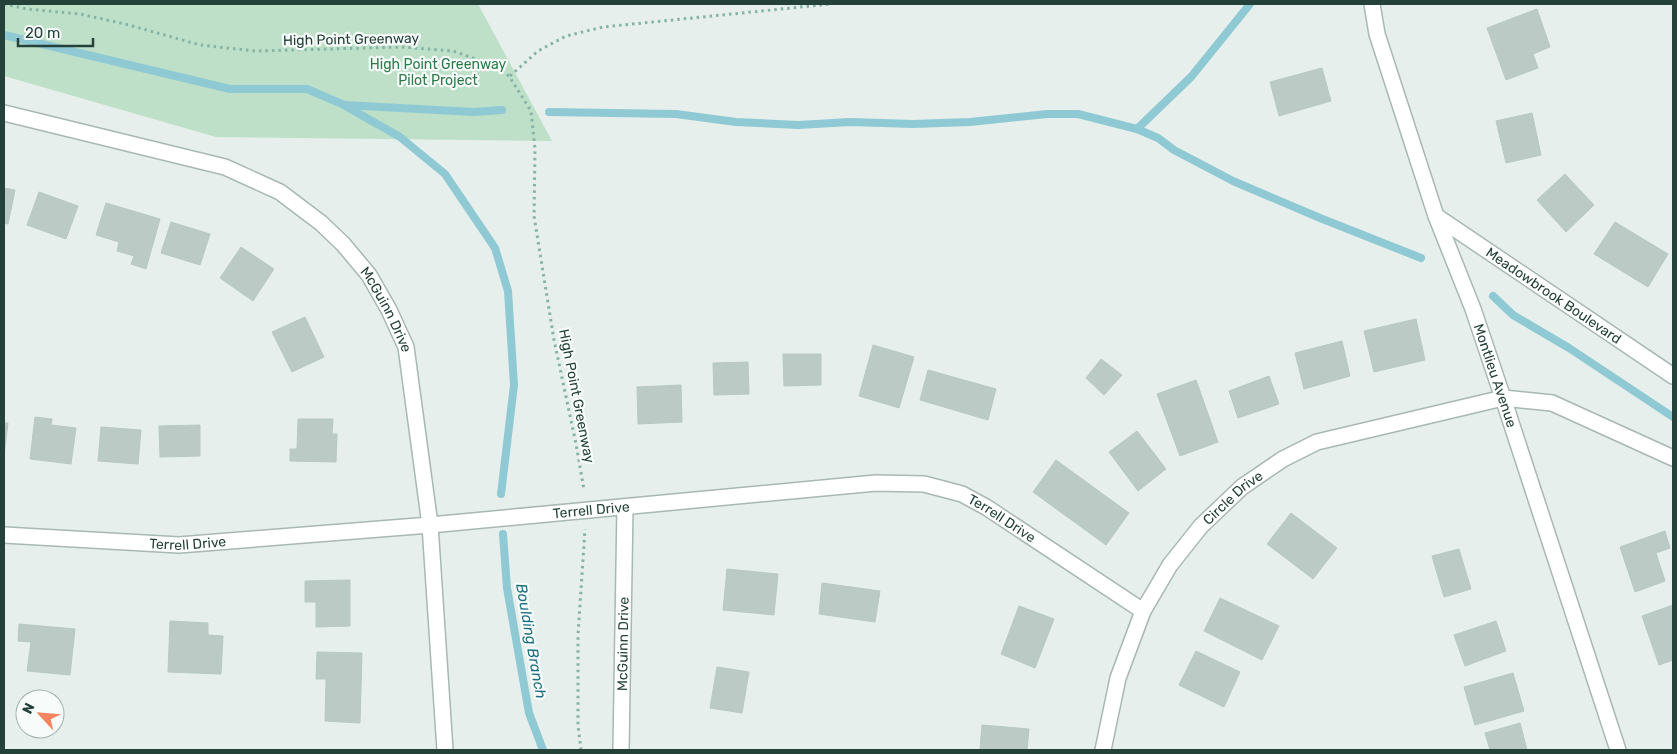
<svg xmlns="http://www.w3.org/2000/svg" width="1677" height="754" font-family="Rubik,sans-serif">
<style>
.green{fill:#bfe0c8}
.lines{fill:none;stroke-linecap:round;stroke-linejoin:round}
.stream{stroke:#8ec9d4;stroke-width:8}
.building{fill:#bbcac4;stroke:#b8c9c2}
.minor-casing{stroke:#a8b8b2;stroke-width:18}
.tertiary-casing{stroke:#a8b8b2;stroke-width:18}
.path{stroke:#86b3a5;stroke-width:3;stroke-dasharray:2.5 4;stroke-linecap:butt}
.minor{stroke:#fff;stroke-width:15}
.tertiary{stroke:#fff;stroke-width:15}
.labels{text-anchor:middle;stroke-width:4.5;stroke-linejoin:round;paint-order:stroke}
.street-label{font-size:14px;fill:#24423a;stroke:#f7fbf9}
.park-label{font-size:14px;fill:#2d7a4b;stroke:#f7fbf9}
.water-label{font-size:15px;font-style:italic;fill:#1c6f80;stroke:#f7fbf9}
</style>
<rect width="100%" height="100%" fill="#e6efeb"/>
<polygon class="green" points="4,4 478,4 552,141 216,137 4,76"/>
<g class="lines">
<g class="stream">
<polyline points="4,35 230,89 307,89 342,104 400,137 445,174 495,248 508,291 514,385 501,494"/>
<polyline points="344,105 474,112 502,110"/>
<polyline points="549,112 676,114 736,122 798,125 850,122 913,124 970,122 1047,114 1078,114 1137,129 1158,138 1174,150 1233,181 1320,218 1421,258"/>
<polyline points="1137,129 1191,77 1250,4"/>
<polyline points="1493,296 1513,315 1569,348 1673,417"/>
<polyline points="503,534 507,588 529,713 543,750"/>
</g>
</g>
<g class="building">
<polygon points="1537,9 1550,47 1533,54 1538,68 1506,80 1487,28"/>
<polygon points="1322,68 1331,101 1279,116 1270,82"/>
<polygon points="1532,113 1541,155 1506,163 1496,121"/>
<polygon points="1565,174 1594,205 1566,232 1537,200"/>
<polygon points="4,188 15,190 8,224 4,223"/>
<polygon points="39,192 78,206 66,239 27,225"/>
<polygon points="106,203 160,219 146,269 131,264 134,256 117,251 119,242 96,235"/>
<polygon points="171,222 210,234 200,265 161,253"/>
<polygon points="1615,222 1668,254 1648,287 1594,254"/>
<polygon points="241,247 274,269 253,301 220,278"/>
<polygon points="305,317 324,357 292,372 272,332"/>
<polygon points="1416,319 1425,360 1374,372 1364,331"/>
<polygon points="1342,341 1350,376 1304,389 1295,353"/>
<polygon points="873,345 914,357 899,408 859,396"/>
<polygon points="783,354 821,354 821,385 784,386"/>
<polygon points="1101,359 1122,375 1104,395 1086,378"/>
<polygon points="748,362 749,394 714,395 713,363"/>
<polygon points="928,370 996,389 988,420 920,400"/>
<polygon points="1269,376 1279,404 1238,418 1229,391"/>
<polygon points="1196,380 1218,442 1180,456 1157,394"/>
<polygon points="681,385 682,422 638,424 637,387"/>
<polygon points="35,417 52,419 51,425 76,428 71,464 30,459"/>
<polygon points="298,419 333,419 332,434 337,434 336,462 290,461 290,449 297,449"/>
<polygon points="4,423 8,423 4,455"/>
<polygon points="200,425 200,456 160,457 159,426"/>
<polygon points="101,427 141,430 138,464 98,461"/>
<polygon points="1137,431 1166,469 1138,491 1109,452"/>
<polygon points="1056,460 1129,513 1106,545 1033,492"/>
<polygon points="1291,513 1337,548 1313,579 1267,544"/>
<polygon points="1665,531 1670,548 1656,553 1665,581 1635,592 1620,547"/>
<polygon points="1459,549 1471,589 1444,597 1432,556"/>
<polygon points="727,569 778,574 774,615 723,610"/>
<polygon points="350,580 350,626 316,627 316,602 305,602 305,581"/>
<polygon points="822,583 880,591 875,622 819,614"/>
<polygon points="1220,598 1279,626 1262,660 1204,631"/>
<polygon points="1673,605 1673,660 1659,665 1642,616"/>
<polygon points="1019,606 1054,619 1035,668 1001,654"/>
<polygon points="170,621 208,623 208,635 223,636 221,674 168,672"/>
<polygon points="1496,621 1506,651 1465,666 1454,635"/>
<polygon points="19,624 75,629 70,675 27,671 31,642 18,641"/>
<polygon points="1196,651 1240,672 1224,707 1179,685"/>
<polygon points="317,652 362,653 360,723 325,721 326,679 316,679"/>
<polygon points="717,667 749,672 742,713 710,708"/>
<polygon points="1513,673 1524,711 1475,725 1464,687"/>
<polygon points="1520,723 1527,750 1490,750 1485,733"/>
<polygon points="982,725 1029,729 1027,750 980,750"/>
</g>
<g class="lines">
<g class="minor-casing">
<g id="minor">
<path id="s1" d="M 4,113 L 225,167 L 280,192 L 321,223 L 343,244 L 369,275 L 389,310 L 406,347 L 430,525 L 445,750"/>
<path id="s2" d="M 1436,216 L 1673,376"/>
<path id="s3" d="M 4,535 L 179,545 L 430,525 L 876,483 L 924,484 L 962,494 L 986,507 L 1143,611"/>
<path id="s4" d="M 621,750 L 625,507"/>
<path id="s5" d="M 1103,750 L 1118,678 L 1143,611 L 1170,565 L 1201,526 L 1242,487 L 1283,459 L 1317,442 L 1503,398 L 1552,403 L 1673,458"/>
</g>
</g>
<g class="tertiary-casing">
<g id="tertiary">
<path id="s6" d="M 1372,4 L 1377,34 L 1436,216 L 1473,309 L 1503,398 L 1618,750"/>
</g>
</g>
<g class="path">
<polyline points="4,4 27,9 80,14 129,25 200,45 255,51 402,47 453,51 493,65 509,76 531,111 535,149 534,216 554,340 576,444 584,490"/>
<polyline points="510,76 538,51 566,36 603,27 831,4"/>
<polyline points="581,750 578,725 578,635 585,529"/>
</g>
<use href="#minor" class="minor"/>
<use href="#tertiary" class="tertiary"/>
</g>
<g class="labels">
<g class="street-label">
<text transform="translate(351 39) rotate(-1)" y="5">High Point Greenway</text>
<text dy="5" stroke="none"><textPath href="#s2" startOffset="142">Meadowbrook Boulevard</textPath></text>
<text dy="5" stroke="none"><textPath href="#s1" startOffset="449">McGuinn Drive</textPath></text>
<text dy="5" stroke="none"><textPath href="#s6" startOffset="392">Montlieu Avenue</textPath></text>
<text transform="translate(577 396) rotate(79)" y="5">High Point Greenway</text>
<text dy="5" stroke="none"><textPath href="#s5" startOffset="291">Circle Drive</textPath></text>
<text dy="5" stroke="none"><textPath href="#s3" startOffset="589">Terrell Drive</textPath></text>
<text dy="5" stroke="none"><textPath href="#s3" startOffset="1009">Terrell Drive</textPath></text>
<text dy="5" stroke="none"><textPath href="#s3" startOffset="184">Terrell Drive</textPath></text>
<text dy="5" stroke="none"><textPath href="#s4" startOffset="106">McGuinn Drive</textPath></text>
</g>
<g class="park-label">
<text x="438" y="69">High Point Greenway<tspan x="438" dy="16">Pilot Project</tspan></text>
</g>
<g class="water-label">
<text transform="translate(531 641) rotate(80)" y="5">Boulding Branch</text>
</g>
</g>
<rect width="1677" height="754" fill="none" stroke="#24423a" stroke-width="10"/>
<g transform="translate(40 714) rotate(296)"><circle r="24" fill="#f7fbf9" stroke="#a3b1ad"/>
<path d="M0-4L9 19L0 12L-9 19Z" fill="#f4845f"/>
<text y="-8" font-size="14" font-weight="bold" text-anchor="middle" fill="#24423a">N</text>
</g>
<path d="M18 38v8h75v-8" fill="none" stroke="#24423a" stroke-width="2.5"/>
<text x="25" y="38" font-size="15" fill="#24423a" stroke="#f7fbf9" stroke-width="4" paint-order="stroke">20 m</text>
</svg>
